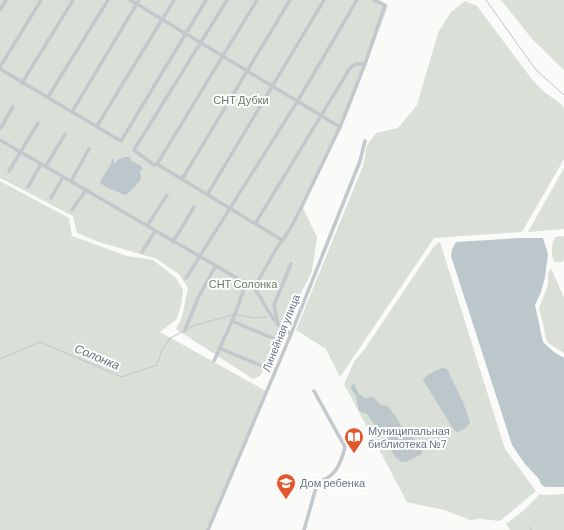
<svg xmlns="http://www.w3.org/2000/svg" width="564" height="530" font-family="Barlow,sans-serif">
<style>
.green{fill:#dadfd7}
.water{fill:#bbc7cb}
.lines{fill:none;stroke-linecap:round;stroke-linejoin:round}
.stream{stroke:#bbc7cb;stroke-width:1}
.minor{stroke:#c3c8cc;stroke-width:3.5}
.labels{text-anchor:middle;stroke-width:4;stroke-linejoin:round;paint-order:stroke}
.park-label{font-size:11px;fill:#687a64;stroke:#fff}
.street-label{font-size:11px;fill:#657683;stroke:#fff}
.poi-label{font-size:11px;fill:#657683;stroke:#fff;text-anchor:start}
.water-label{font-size:12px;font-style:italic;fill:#60757c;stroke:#fff}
</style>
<rect width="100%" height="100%" fill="#fafaf8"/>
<g class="green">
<polygon points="0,0 378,0 388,6 346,117 302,206 317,237 312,271 260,376 253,379 176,329 182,317 188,288 179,274 157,259 99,242 77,233 73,216 0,178"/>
<polygon points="501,0 564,0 564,70 533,40"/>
<polygon points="465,1 477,6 531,78 543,91 561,104 564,108 564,159 522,232 434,238 340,377 326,349 296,330 363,166 367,145 376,133 398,128 417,105 438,33 451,12"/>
<polygon points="564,168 564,229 528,232"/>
<polygon points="0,181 69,218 72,236 127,256 153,260 176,278 183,290 181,306 176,320 160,332 266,391 208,530 0,530"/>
<path d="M 564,236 L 564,260 L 561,262 L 554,262 C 551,252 551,246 555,237 Z"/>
<polygon points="440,242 505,449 536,491 500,521 480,519 470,520 444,510 407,502 344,384 355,360 364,350 434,246"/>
<polygon points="551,268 564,298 564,353 548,343 545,336 544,328 539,308 548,285 548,274"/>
<polygon points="540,494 544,495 564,494 564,530 510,530 506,524 523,511"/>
</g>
<g class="water">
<path d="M 125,157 L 130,157 L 131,161 L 135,162 L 136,164 L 140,165 L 143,169 L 140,171 L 141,179 C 139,182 129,194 125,195 L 108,188 L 100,183 L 101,180 L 111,164 L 112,159 L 113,158 L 114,162 L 116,163 L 117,160 Z"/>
<polygon points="521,238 543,238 548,254 545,277 541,292 535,305 543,342 554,352 564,358 564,487 545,487 541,484 539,479 525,464 512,445 451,256 452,249 456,242"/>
<path d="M 442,368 L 447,369 L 463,402 L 470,422 C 467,428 464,430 457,432 L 454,430 L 423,380 C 427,374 435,371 442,368 Z"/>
<polygon points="354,384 359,394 365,398 373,397 381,405 388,406 398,420 406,435 413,437 422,449 422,454 406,462 401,462 396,458 367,414 359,411 356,396 351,389 351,386"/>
</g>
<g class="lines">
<g class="stream">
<polyline points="486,0 536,70 564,95"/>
<polyline points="237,315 255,318 266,317"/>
<polyline points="187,329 195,325 233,315"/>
<polyline points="0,359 40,342 122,377 157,365 162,350 170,338 184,331"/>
<polyline points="528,527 532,530"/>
</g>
<g class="minor">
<polyline points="130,0 340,127"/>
<polyline points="227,0 134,150 154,165 157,164 282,240"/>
<polyline points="0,10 6,0"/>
<polyline points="0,67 41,0"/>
<polyline points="0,69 121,141 206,0"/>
<polyline points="22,83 73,0"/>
<polyline points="48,97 108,0"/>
<polyline points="72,112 139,0"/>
<polyline points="97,126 174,0"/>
<polyline points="0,129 13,107"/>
<path d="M 0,140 L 254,288 C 267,304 271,324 291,334"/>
<polyline points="157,164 257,0"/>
<polyline points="46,166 65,134"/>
<polyline points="9,171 38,123"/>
<polyline points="182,179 290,0"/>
<polyline points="71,181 89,149"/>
<polyline points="28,187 41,164"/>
<polyline points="207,195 324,0"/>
<polyline points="51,198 63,177"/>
<polyline points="72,210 86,190"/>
<polyline points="255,224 350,68 355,64 365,64 385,5 374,0"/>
<polyline points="147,226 167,195"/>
<polyline points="173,242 194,207"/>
<polyline points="142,252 155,231"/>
<polyline points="186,278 297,102 357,0"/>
<polyline points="254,288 278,246 289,231 302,206 340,127 365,64"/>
<polyline points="232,321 275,339"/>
<polyline points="278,325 274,305 291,264"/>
<polyline points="185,330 198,298 215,267"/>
<polyline points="219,348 262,366"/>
<polyline points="214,361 233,319 246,284"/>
<polyline points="208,530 291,334 360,161 365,141"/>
<path d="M 304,530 L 317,484 C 322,480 327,479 331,475 C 338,470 343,455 345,447 L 314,391"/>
</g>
</g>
<defs>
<g id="library-pin" transform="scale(1)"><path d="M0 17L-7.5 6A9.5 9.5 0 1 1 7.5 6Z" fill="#e4572e" stroke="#fff"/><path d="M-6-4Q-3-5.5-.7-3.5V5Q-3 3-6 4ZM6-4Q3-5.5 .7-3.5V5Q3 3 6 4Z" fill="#fff"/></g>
<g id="school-pin" transform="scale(1)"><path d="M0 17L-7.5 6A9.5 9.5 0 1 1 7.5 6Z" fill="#e4572e" stroke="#fff"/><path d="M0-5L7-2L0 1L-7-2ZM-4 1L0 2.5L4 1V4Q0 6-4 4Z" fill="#fff"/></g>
</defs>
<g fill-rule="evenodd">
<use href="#library-pin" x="354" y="437"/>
<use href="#school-pin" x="286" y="483"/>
</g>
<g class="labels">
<g class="park-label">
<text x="241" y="104">СНТ Дубки</text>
<text x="243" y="288">СНТ Солонка</text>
</g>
<g class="street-label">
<text transform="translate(281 333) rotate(-68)" y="4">Линейная улица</text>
</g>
<g class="poi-label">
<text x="368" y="435">Муниципальная<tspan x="368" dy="13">библиотека №7</tspan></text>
<text x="300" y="487">Дом ребенка</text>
</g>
<g class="water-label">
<text transform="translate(97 357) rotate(23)" y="4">Солонка</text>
</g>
</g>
</svg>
